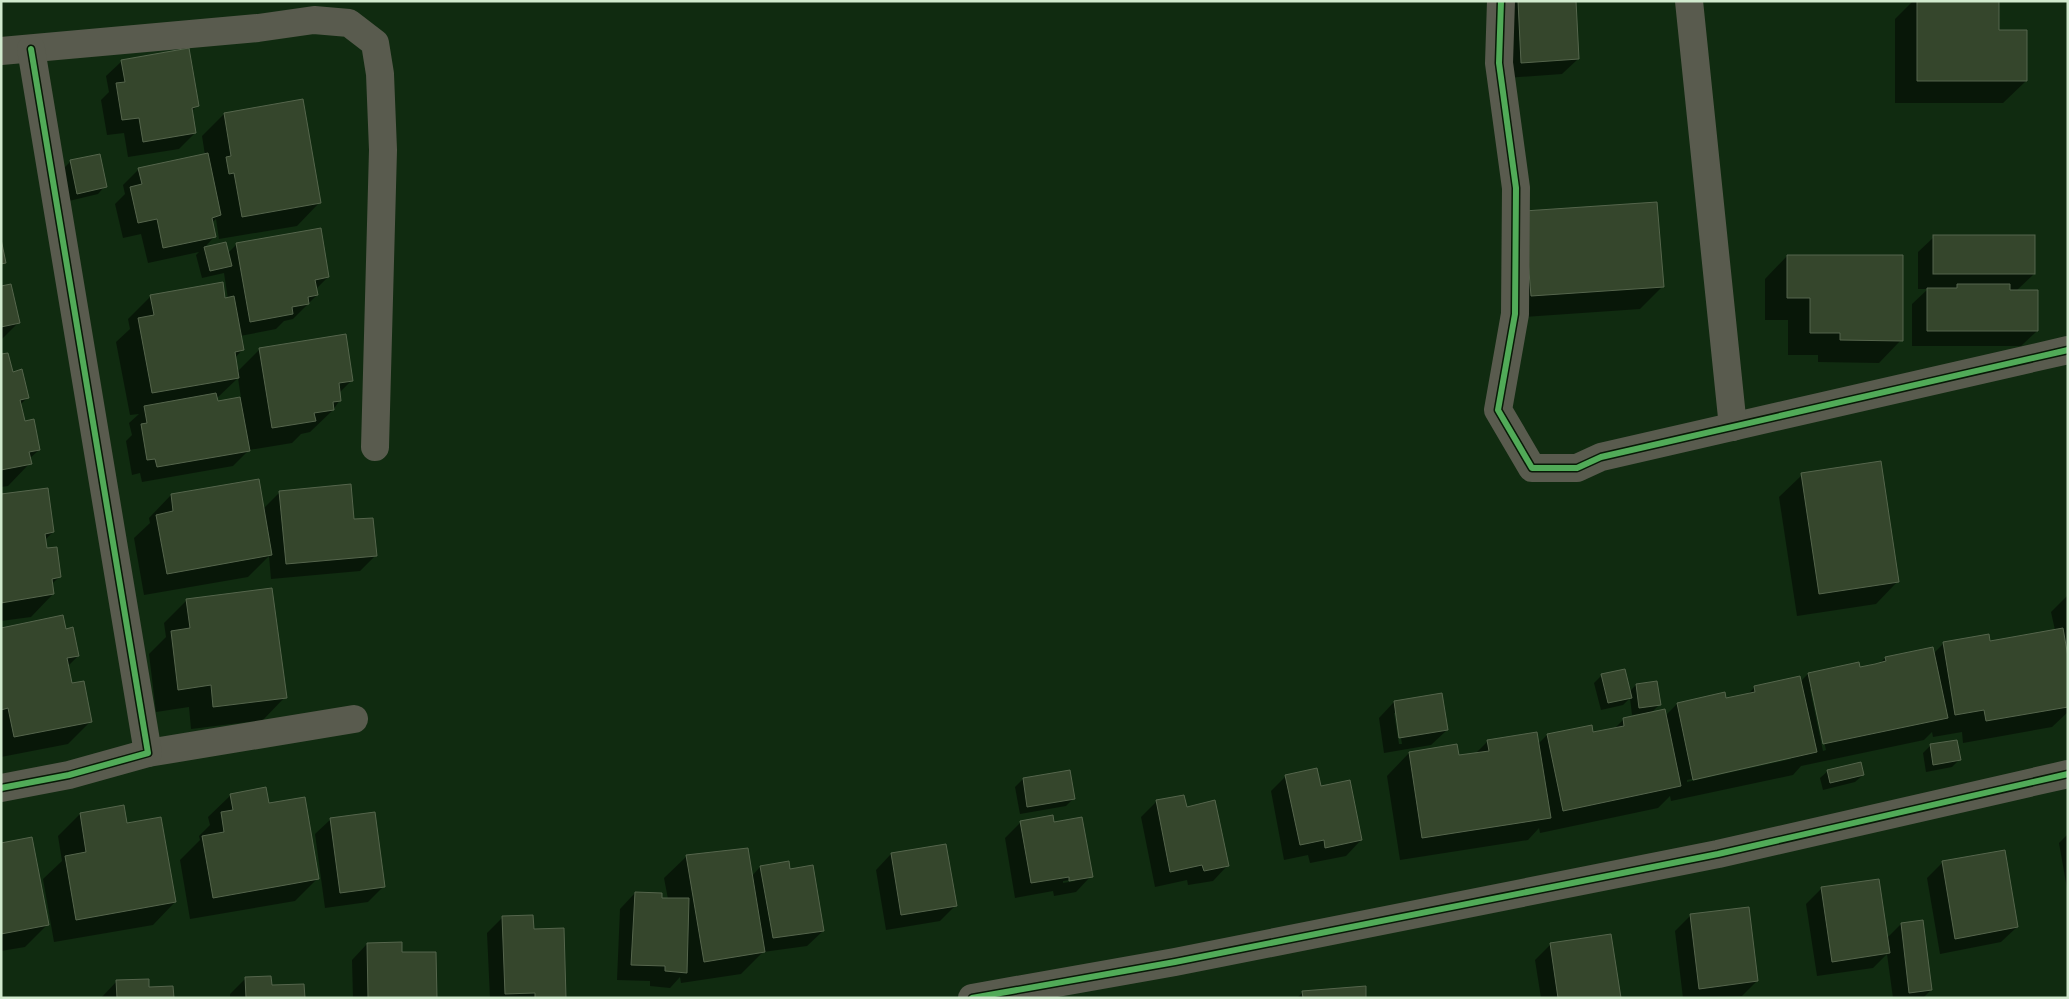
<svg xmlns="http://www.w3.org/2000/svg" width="2069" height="999" font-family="'Fira Sans',sans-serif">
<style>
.shadow{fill:#0007;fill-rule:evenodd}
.building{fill:#35462c;stroke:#55654c}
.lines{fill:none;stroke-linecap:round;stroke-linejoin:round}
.minor{stroke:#595b4e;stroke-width:28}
.cycleway-casing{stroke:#071a06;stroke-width:9}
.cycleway{stroke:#51ab58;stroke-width:6}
</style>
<rect width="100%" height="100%" fill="#102b10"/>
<g class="shadow">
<polygon points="1508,1 1574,1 1578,59 1562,74 1506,78"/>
<polygon points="1913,1 1997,1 1997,31 2026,81 2003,103 1895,103 1895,19"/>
<polygon points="122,61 197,106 191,112 195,133 179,149 128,157 124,133 107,135 101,100 109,92 106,76"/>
<path d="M 224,114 L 319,203 L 297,226 L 219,239 L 216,219 L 211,223 L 214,237 L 204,248 L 225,243 L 228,253 L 237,244 L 328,277 L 316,289 L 317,295 L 293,319 L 284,321 L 276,329 L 240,336 L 242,350 L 235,358 L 237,372 L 260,349 L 352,380 L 339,393 L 340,400 L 333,410 L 310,432 L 301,434 L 292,443 L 249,450 L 233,466 L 142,482 L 140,473 L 132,475 L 126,441 L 132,435 L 129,423 L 139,414 L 130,415 L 116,342 L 130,329 L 128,319 L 151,296 L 228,299 L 224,273 L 202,278 L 196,255 L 199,252 L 148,263 L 141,234 L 123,238 L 115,204 L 125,194 L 123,185 L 139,169 L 205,155 L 202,136 ZM 238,378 L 241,398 L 217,403 L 216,399 Z"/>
<polygon points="70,162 105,186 98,194 69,201 63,169"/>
<polygon points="1525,212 1662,287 1640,309 1508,318"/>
<polygon points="1934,237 2034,274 2016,291 2037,331 2021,346 1912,346 1912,304 1928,289 1918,289 1918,252"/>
<polygon points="1787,256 1901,340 1879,363 1818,362 1818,355 1788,355 1788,320 1765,320 1765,279"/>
<polygon points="1,288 19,322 1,340"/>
<polygon points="1,356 28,397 20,405 24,423 39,450 29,459 30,463 8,486 1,487"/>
<polygon points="1802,475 1898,581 1876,604 1797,616 1779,497"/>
<polygon points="280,492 353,521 375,556 360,571 271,579 269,556 248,577 144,595 134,538 150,523 149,518 171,495 263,509"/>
<polygon points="1,496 53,532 45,540 46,549 60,576 52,584 53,594 31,617 1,621"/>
<path d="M 2068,595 L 2068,712 L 2052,727 L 1963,743 L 1962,732 L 1933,737 L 1932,732 L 1924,740 L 1801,766 L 1793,775 L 1671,801 L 1670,796 L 1658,808 L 1540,833 L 1539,828 L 1528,840 L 1400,860 L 1387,776 L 1409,753 L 1457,756 L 1475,754 L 1488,741 L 1538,744 L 1547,735 L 1591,726 L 1592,734 L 1613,730 L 1624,719 L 1645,715 L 1645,713 L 1632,715 L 1630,698 L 1623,705 L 1601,710 L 1594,683 L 1601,676 L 1629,692 L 1636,685 L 1660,704 L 1650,714 L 1665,716 L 1677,704 L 1724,694 L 1725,700 L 1747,695 L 1755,687 L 1800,682 L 1808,674 L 1878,665 L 1885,658 L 1933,654 L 1943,644 L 1988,635 L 1989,642 L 2055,630 L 2051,612 ZM 1810,689 L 1812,689 L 1826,750 L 1823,751 ZM 1791,757 L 1791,759 L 1687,782 L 1687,780 Z"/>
<polygon points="187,600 285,697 263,720 191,729 189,707 156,712 149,654 166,637 164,623"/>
<polygon points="1,629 65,630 78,656 68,666 71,684 91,721 68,744 1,757"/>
<path d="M 1394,702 L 1447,730 L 1431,745 L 1384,753 L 1379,718 ZM 1394,713 L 1397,713 L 1402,744 L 1399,744 Z"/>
<polygon points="1956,741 1960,759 1952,767 1926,772 1923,753 1930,746"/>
<polygon points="1828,771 1863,775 1855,782 1823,790 1820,778"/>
<polygon points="1069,772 1074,798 1066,806 1020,814 1015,787 1023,779"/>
<polygon points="1286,776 1320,788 1361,840 1346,856 1310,863 1308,855 1284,860 1271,791"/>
<polygon points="231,795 268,804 318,878 295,901 190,919 180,860 200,840 199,836 210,825 208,817"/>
<polygon points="1183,796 1186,808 1228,865 1213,881 1188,885 1187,880 1155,887 1141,817 1156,802"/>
<polygon points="80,814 175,902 153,925 54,942 43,879 62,861 58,836"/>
<polygon points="331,819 384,886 368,902 325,908 315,834"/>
<path d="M 1021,822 L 1053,823 L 1091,876 L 1076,892 L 1054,896 L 1053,891 L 1015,898 L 1005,838 ZM 1075,879 L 1075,881 L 1063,883 L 1063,881 Z"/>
<polygon points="2068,834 2068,894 2059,843"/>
<polygon points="1,844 48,924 25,947 1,951"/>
<polygon points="891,854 955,906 940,921 886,930 876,870"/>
<polygon points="687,856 752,876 760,867 788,863 789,870 823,931 807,946 763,952 741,974 681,983 680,977 670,988 650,986 650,981 617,980 620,909 635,893 668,899 664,878"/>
<polygon points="1943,862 2017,927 2001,942 1940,954 1927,878"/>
<polygon points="1822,888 1887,938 1901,924 1931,990 1923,998 1893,998 1887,954 1873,968 1817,976 1806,904"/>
<polygon points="1691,915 1757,981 1742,996 1683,998 1675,931"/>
<polygon points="503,917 532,930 565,998 490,998 487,933"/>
<polygon points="367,944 401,954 436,998 353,998 352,960"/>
<polygon points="1551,944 1619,998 1541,998 1535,960"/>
<polygon points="245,979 271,987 303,998 230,998 230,994"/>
<polygon points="117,981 147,989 173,998 101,998"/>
<polygon points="1303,992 1365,998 1297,998"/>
</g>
<g class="building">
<polygon points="1518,1 1576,1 1579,59 1521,63"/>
<polygon points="1917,1 1999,1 1999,30 2027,30 2027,81 1917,81"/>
<polygon points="189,48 199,106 192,108 196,133 143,142 139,118 122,120 116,83 125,82 121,60"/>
<polygon points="303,99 321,203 242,217 234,173 229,174 226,157 231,156 224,113"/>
<polygon points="208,153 221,215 212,218 216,237 163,248 157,219 138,223 130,187 142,184 138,168"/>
<polygon points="100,154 107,187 77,194 70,160"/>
<polygon points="1657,202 1664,287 1531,296 1524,211"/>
<polygon points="321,228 329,277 315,280 318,295 308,297 309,304 292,307 293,314 250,322 236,243"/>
<rect x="1933" y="235" width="102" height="39"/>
<polygon points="1,239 6,263 1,264"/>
<polygon points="226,242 232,266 210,271 204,247"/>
<polygon points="1787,255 1903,255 1903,341 1840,340 1840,333 1810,333 1810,298 1787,298"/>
<polygon points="223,282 225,298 234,296 244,350 235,352 239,378 152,393 138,318 154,315 150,295"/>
<polygon points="11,284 20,323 1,327 1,286"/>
<polygon points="1957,284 2010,284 2010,290 2038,290 2038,331 1927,331 1927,288 1957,288"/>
<polygon points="346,334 353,381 339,383 341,401 333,402 334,410 314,413 316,421 272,428 259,348"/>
<polygon points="8,353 13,372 22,369 29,398 20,400 25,421 34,419 40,450 29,452 32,464 1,470 1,354"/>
<polygon points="216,393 218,401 240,397 250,451 157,467 155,459 147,460 141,424 147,423 144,406"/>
<polygon points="1881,461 1899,582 1819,594 1801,473"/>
<polygon points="259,479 272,555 167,574 156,515 173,511 171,494"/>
<polygon points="351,484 354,519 373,518 377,556 286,564 279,491"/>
<polygon points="48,488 54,532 45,534 47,548 57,547 61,577 52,579 54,594 1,603 1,494"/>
<polygon points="272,588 287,698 213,707 211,685 178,690 171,631 190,628 186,599"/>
<polygon points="63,615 66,629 73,627 79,656 67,658 72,683 84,681 92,722 14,737 8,708 1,710 1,628"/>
<polygon points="2063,628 2068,657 2068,707 1986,721 1984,710 1955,715 1943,642 1989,634 1990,641"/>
<polygon points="1933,647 1948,718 1823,744 1808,673 1859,662 1860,667 1875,664 1886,661 1885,657"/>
<polygon points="1625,669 1632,698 1608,703 1601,674"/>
<polygon points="1800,676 1817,752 1693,780 1677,703 1725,692 1726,698 1755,692 1754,686"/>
<polygon points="1657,681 1661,705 1639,708 1636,684"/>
<polygon points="1442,693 1448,730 1399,738 1394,701"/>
<polygon points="1665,709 1681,786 1563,811 1547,734 1592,725 1593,732 1624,726 1623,718"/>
<polygon points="1537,732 1551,818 1422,838 1409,752 1457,744 1459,755 1489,751 1487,740"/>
<polygon points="1957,740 1961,760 1933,765 1930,744"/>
<polygon points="1861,762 1864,775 1830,783 1827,770"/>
<polygon points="1317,768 1321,786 1350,780 1362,840 1325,848 1324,840 1300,845 1285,775"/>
<polygon points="1070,770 1075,799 1027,807 1023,778"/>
<polygon points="266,787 269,803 305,797 319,879 213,898 202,836 224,832 221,812 233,810 230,794"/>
<polygon points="1184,795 1187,807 1215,800 1229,866 1204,871 1202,865 1170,872 1156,800"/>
<polygon points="124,805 127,823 161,817 176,902 76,920 65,856 86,852 80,813"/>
<polygon points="375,812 385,887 340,893 330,818"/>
<polygon points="1053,815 1054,822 1082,817 1093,877 1069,881 1069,877 1031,883 1020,821"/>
<polygon points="32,837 49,925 1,934 1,843"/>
<polygon points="946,844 957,906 901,915 891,853"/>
<polygon points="748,848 765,952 704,962 686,855"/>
<polygon points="2005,850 2018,927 1955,939 1942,861"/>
<polygon points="789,861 790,869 813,865 824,931 773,938 760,866"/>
<polygon points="1879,879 1890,953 1832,962 1821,887"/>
<polygon points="635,892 662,893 662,898 689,898 687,973 665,971 665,966 631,965"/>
<polygon points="1749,907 1758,981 1699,989 1690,914"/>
<polygon points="533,915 534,929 564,928 566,998 535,998 535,993 505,994 502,916"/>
<polygon points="1923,920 1932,990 1909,993 1901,923"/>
<polygon points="1611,934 1621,998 1558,998 1550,943"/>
<polygon points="402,942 402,952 436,952 437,998 368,998 367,943"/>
<polygon points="271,976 272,985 304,984 305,998 246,998 245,977"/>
<polygon points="149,979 149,987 173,986 174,998 117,998 116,980"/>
<polygon points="1366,986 1366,998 1303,998 1302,991"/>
</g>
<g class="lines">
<g class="minor">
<polyline points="1501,1 1499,63 1516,188 1515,314 1498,410 1532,468 1577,468 1601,457 2068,350"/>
<polyline points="1689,1 1733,427"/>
<polyline points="1,51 258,28 314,20 349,23 375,43 380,74 383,150 375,447"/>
<polyline points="148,753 354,719"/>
<polyline points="1,788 69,775 148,753 31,49"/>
<polyline points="972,998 1175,962 1718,854 2068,774"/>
</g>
<g class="cycleway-casing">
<g id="cycleway">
<polyline points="1501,1 1499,63 1516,188 1515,314 1498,410 1532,468 1577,468 1601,457 2068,350"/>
<polyline points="1,788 69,775 148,753 31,49"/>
<polyline points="972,998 1175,962 1718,854 2068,774"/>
</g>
</g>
<use href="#cycleway" class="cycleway"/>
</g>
<rect width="2069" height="999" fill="none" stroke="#d1eace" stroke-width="5"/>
</svg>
